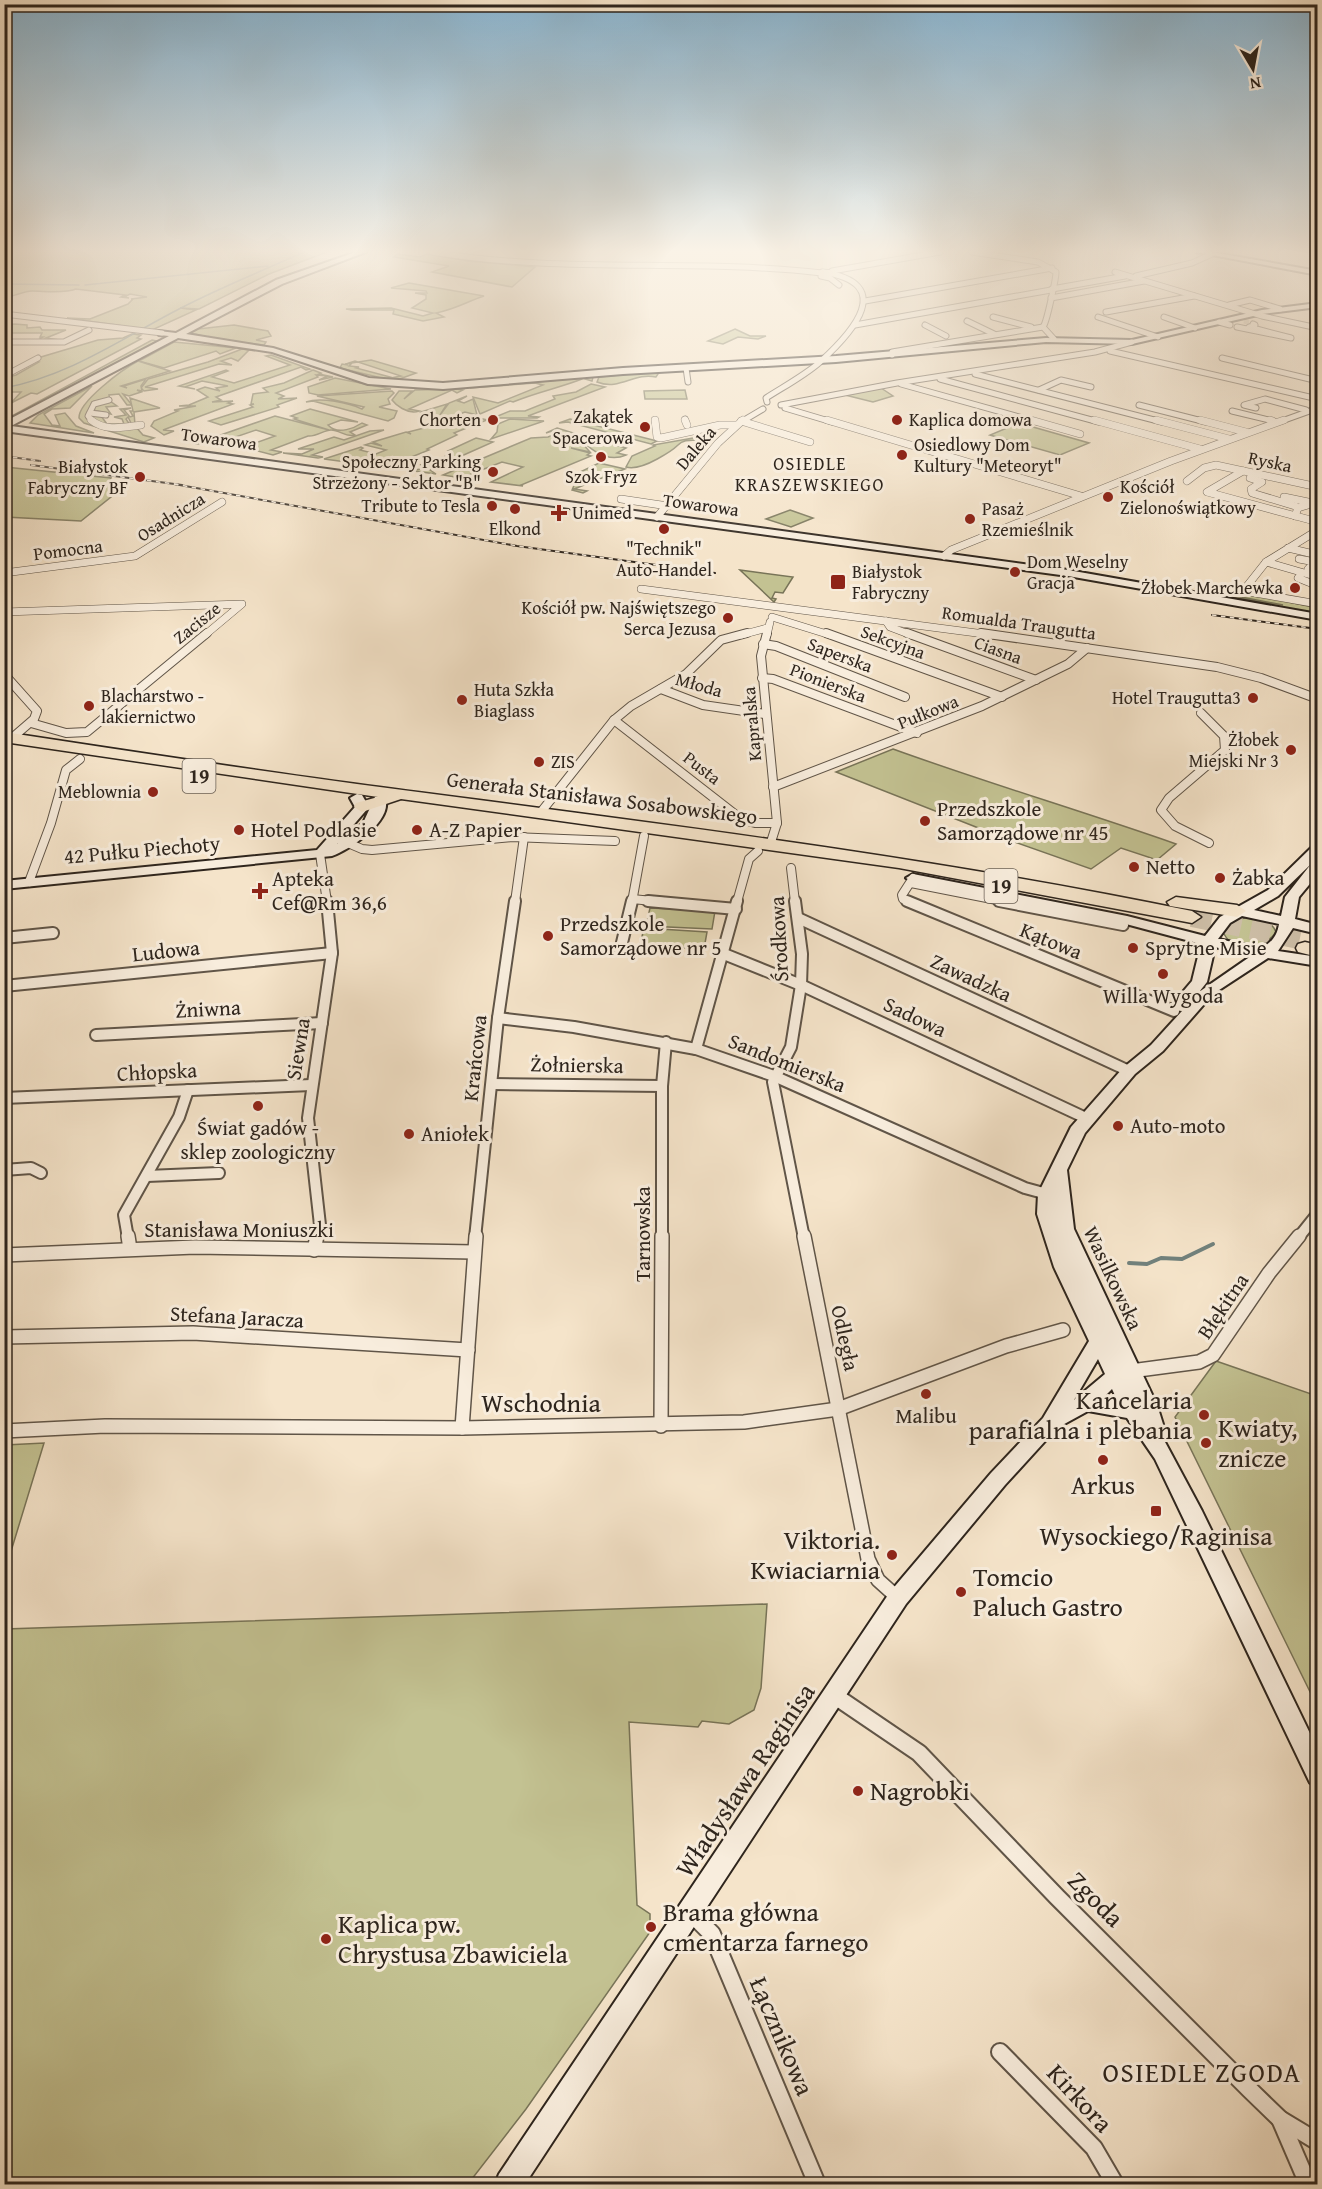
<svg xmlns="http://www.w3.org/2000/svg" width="1322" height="2189" font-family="'Gentium Book Plus',serif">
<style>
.green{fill:#c3c292;stroke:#787458;stroke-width:1.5}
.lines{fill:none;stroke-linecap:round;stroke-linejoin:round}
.stream-far1{stroke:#71817c;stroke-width:1.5}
.stream{stroke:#71817c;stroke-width:4}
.street-tunnel{stroke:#cdbea7;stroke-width:5;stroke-dasharray:5 2;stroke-linecap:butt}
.highway-tunnel{stroke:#cdbea7;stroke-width:20;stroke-dasharray:20 10;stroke-linecap:butt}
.street-far5-casing{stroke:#605548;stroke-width:7}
.street-far4-casing{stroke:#605548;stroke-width:8}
.street-far3-casing{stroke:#605548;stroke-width:10}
.street-far2-casing{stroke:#605548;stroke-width:14}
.street-far1-casing{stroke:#605548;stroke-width:16}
.street-casing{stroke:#605548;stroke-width:20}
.secondary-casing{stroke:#2e251d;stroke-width:4}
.highway-casing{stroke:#2e251d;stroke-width:3}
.street-far5{stroke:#f8eddd;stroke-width:5}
.street-far4{stroke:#f8eddd;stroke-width:7}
.street-far3{stroke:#f8eddd;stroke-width:8}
.street-far2{stroke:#f8eddd;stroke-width:10}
.street-far1{stroke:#f8eddd;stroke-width:13}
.street{stroke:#f8eddd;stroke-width:16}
.secondary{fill:#f8eddd;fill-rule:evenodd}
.highway{fill:#f5e4ca;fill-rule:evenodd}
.rail-casing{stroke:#2e251d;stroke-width:2}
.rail{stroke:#f8eddd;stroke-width:1.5;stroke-dasharray:4.5;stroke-linecap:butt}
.poi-dot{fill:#8f2418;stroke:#f8eddd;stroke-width:2}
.labels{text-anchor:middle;stroke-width:6;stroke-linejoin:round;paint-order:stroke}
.far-poi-label{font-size:18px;fill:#2e251d;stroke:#f8eddd;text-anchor:end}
.far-street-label{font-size:18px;fill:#2e251d;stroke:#f8eddd}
.far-neighbourhood-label{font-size:18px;letter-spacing:1.5px;fill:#2e251d;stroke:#f8eddd}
.shield{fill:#f8eddd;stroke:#6b6157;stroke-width:1.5}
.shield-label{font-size:20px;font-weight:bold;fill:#2e251d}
.street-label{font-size:21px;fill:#2e251d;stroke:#f8eddd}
.poi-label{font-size:21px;fill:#2e251d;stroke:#f8eddd;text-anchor:start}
.near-poi-label{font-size:26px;fill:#2e251d;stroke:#f8eddd;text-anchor:start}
.near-street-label{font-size:26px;fill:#2e251d;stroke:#f8eddd}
.near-neighbourhood-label{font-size:27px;letter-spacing:1.5px;fill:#2e251d;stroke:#f8eddd}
</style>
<rect width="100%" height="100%" fill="#f5e4ca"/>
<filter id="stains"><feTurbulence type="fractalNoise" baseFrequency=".00333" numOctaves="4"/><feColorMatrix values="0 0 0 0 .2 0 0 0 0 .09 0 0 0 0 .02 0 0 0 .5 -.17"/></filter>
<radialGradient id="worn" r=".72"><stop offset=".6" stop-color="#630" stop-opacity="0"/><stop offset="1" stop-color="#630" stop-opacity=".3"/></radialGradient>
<g class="green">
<path d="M 7,252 L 327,252 L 269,274 L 199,309 L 180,308 L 196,310 L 152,330 L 67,318 L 90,319 L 128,304 L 133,299 L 131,299 L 147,297 L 130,294 L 124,297 L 129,298 L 121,297 L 125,295 L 76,289 C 63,294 44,291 32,291 C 23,291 14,297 5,297 L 5,255 Z"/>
<polygon points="397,254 420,257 427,254 468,261 535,267 512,287 432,272 449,266 394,257"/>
<path d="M 409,283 L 484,296 C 466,302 456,309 436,313 L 444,317 L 423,321 L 393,314 L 394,310 L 352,310 L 346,309 L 391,308 L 423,316 L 433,313 L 412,308 L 426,299 L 426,295 L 415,293 L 427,293 L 426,291 L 391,288 Z"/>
<polygon points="14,324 27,325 27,328 40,327 42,330 66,330 46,338 66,341 38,340 43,337 40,337 42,333 5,333 4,327"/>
<polygon points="234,325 268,331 271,336 256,340 266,342 264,345 247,343 261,345 258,346 190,335 211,338 191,333 198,329"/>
<polygon points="735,329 750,336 766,336 758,339 738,337 723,344 708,341"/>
<polygon points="132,334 141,335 137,338 141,339 37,394 31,393 11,403 21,392 5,392 5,378 16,375 39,362 36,361 41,357 98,340 123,338"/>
<polygon points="152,340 157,341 15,419 8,418"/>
<polygon points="174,342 236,348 220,354 216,351 164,368 139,361"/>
<polygon points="242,349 249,350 238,361 231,358 221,361 232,365 219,364 145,387 158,389 144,391 141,388 148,379 208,362"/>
<polygon points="271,355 310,369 306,370 301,367 216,397 221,400 212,402 233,401 228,403 233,404 163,430 174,431 164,435 151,426 154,421 178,411 174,410 196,406 179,406 189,405 208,397 197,390 205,387 220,391 216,388 228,386 202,381 185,387 195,389 179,386 226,370 228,371 212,377 234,383 290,365 266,356"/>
<polygon points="371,360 416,373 397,380 391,378 401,376 355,361 349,363 351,364 349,366 359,367 356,368 390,377 388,378 396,380 394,381 340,368 342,364 348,365 345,364"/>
<path d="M 138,361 L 170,371 L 121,386 L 127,388 L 124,386 L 146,379 L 141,386 L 142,391 L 137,390 L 141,392 L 129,396 L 123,394 L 132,405 L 127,405 L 119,394 L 109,395 L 110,401 L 117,406 L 106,407 L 111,414 L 93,410 L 96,404 L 105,399 L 92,402 L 86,417 L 97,425 L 135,426 L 143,435 L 154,438 L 144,442 L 84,423 L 79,418 C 78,402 123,369 138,361 Z"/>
<polygon points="313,370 321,373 319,374 333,377 319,380 328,376 316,375 318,377 276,393 284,396 278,399 297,398 277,405 279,407 221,425 209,421 253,407 250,405 254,404 251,404 253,394 268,392 263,388 284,383"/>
<path d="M 660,371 L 656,377 C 634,372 620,391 597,382 L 599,377 Z"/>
<path d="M 593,377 L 592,381 L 582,378 L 582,379 C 559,388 537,392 513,402 L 510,401 L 480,414 L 473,397 L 498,403 L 543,385 L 535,383 L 470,388 Z"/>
<polygon points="335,378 391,389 318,395 309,393 308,387"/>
<polygon points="591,384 605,387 528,416 539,417 537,418 493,418 510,411 525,411 555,399 553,396 576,392"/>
<polygon points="92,386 70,408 52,409 44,414 52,425 60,426 55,415 65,413 76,426 94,433 30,423 38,415"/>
<polygon points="881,388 893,396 873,402 845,395"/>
<path d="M 456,389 L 463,390 L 457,393 L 452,390 L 409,409 L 419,411 C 407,415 395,404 392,400 L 399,391 L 412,391 L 404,399 L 415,390 Z"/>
<polygon points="685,390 687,399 645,399 644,391"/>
<path d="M 392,391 L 394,393 L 388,399 L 390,404 L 379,407 L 397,411 L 394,418 L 388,421 L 313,401 L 306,402 C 321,397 349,403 362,409 L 364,407 L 317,396 Z"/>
<polygon points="467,396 458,401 464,403 473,399 477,415 465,412 446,419 421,412 447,404 440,415 449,403"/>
<polygon points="130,398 160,408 134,412 135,425 132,425 128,417 126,419 130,425 116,428 93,420 91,416 101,416 107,424 124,424 122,419 114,417 126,415 120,409 131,408 124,410 130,417 133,416 130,411 133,411"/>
<path d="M 310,409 L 358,422 L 341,420 L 328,425 C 338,436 356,427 362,423 L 367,425 L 350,432 L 355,435 C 346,438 340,430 331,430 C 324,430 316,437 308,436 L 271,450 L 282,452 L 273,455 L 250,449 L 250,445 L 275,436 L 256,430 L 218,443 L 195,444 L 275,416 L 329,430 L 294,419 L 297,418 L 291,416 Z"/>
<polygon points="479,418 487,420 454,433 457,435 427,449 429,450 394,464 406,466 399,469 324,459 361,447 363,448 360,450 376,454 386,450 365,445 371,443 382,446 373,442 406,432 411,434 408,432 428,427 426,425 441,419 460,425"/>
<polygon points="510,419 544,421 491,439 497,432 498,424"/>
<polygon points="570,419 657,441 651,444 568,422 559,423"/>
<polygon points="1019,423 1089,443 1060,455 990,435"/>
<polygon points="557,428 573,433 590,452 571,448 590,453 587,455 591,456 521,485 523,486 491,482 523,467 502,462 461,478 443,475 531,438 548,437 561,432 555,430 546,433"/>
<polygon points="384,430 312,455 323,457 318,458 283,453 302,454 314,449 298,449 334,437 344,440 370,431"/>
<path d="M 576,434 L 626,448 L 617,453 L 626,455 C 606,464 588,448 576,434 Z"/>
<polygon points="476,438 493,442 430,470 436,474 407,470 425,469 434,465 420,465 452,454 448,451"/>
<path d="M 693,438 L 701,440 C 694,441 684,438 678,445 C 675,448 643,472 626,467 L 632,456 L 655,446 L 653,445 Z"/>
<polygon points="599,463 625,469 574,489 587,491 583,493 572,490 580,472"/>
<polygon points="5,467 111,478 110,480 126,485 81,521 5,517"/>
<polygon points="790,510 813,518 791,527 766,519"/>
<polygon points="740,570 793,577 783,593 775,592 772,598 776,599 774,602"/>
<path d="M 1240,591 C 1267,597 1292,603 1317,608 L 1317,614 L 1230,597 L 1283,605 L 1236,596 Z"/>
<path d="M 893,749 C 987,783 1082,811 1176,844 L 1157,860 L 1121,848 L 1091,869 L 1009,840 L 836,772 Z"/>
<polygon points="650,908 715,911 712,929 646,926"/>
<path d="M 1245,918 C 1256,919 1272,920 1276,932 C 1265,949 1235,954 1224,934 L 1235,920 Z"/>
<polygon points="644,928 707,932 704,949 640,945"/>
<polygon points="1216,1361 1317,1396 1317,1706 1175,1417"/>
<polygon points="44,1443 5,1571 5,1445"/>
<polygon points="767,1604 761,1688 754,1710 729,1724 702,1721 698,1727 629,1722 637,1905 650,1914 650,1932 526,2109 468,2184 5,2184 5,1629"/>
</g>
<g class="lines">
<g class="stream-far1">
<polyline points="4,284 79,285"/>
<polyline points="85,285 268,266"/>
<path d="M 4,388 C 69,376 121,339 179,309 C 219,288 262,271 304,252"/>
</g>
<polyline class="stream" points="1129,1263 1147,1264 1161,1258 1182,1259 1213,1244"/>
<g class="street-tunnel">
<polyline points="1106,253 1110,252"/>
<polyline points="1244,321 1253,324"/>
<polyline points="4,370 9,370"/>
</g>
<polyline class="highway-tunnel" points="1192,917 1309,941"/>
<g class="street-far5-casing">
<g id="street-far5">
<path d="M 432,252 C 561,274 692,258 822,273"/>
<path d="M 972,252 L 1038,262 L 1056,272 C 1056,278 1047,322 1043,327 L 1054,339"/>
<polyline points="832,271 940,252"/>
<polyline points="1115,272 1262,316 1318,328"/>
<polyline points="821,276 830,278 839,285"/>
<polyline points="1136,276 1192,263 1212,254"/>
<polyline points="1052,289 1125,276"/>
<polyline points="1051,298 1144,281"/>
<polyline points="865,301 1052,268"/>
<polyline points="1229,305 1250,300 1280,309"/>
<polyline points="1106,312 1194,296"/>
<polyline points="4,314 162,333"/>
<polyline points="993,317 1031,327"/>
<polyline points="1098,317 1158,337"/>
<polyline points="1164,317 1195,328"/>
<polyline points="967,321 994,334"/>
<polyline points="1219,322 1230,325"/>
<polyline points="855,325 1051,290"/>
<polyline points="925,325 946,336"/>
<polyline points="1237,327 1291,338 1249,327 1255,325 1253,324"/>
<polyline points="4,342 64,342 89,330"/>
<polyline points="1110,351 1318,399"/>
<polyline points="892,355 892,352 1043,327"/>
<polyline points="1222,358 1318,381"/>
<polyline points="686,368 688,382"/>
<polyline points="975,374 1162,422"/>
<polyline points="4,376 38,358"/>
<polyline points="940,379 1099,422"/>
<polyline points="901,384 1037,422"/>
<polyline points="1039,390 1061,380 1091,387"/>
<path d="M 767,402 L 766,398 C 783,387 804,376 820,362 C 853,332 897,283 822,272 L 834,273"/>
<polyline points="781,405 897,383 1095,352 1132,342"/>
<polyline points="1139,405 1206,422"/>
<polyline points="785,408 832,422"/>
<polyline points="1256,408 1244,405 1265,399 1306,410"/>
<polyline points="1232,411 1273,421"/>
<polyline points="90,413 106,415"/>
<polyline points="685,419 686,422"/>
<polyline points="741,421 744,422"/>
<polyline points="93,422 88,416 94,404 109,400"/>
<polyline points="741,422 763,409"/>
<polyline points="1279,422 1318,408"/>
</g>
</g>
<g class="street-far4-casing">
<g id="street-far4">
<path d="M 91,420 C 106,432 124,427 141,425"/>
<polyline points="655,420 657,437 661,438 720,425 736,425"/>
<polyline points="685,420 687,425"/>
<polyline points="827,420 1081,496"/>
<polyline points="1031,420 1080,434"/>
<polyline points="1094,420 1200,449"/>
<polyline points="1156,420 1229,439"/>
<polyline points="1200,420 1246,432"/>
<polyline points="1270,420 1273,421"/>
<polyline points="741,421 810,442"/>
<polyline points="1243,471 1207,492 1318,522"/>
<polyline points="1250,478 1262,482 1251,489 1252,493 1295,506 1298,508 1295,516"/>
<polyline points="1187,481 1204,468 1216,465 1318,487"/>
<polyline points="1284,497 1308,502 1308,505 1298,508"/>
<polyline points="621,499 668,506"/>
<polyline points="657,517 718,443 743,420"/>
<polyline points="1288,548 1318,555"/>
<polyline points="944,556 951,550 1171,461 1284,420"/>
<polyline points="1299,559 1315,562 1308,569"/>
<polyline points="1266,562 1318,530"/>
<polyline points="4,573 135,556 222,502"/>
<polyline points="1302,573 1298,578 1318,586"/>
<polyline points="1318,577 1266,562 1243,591 1318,604"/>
<polyline points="641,589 992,635"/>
<polyline points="4,612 242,604 205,635"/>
<polyline points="772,617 830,635"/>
<polyline points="886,621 890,627 911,635"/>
<polyline points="741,635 767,628"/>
<polyline points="767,635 770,622"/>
</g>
</g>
<g class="street-far3-casing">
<g id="street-far3">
<polyline points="767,633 761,656 777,823 771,842"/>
<polyline points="826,633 1002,697"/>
<polyline points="907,633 1036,680"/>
<polyline points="981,633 1217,667 1261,678 1318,699"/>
<polyline points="763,644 776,646 905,697"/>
<polyline points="4,674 37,711 34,719 12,738"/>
<polyline points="762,678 773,679 917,733"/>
<polyline points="661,689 703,705 765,714"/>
<polyline points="1201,713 1224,736 1225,750 1169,798 1161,810 1175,826 1209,843"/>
<polyline points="614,720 741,819 755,823 777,823"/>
<polyline points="31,723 66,733 87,732 207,633"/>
<polyline points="773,787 982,706 1068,664 1087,648"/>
<polyline points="541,812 614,720 631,706 686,674 721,640 747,633"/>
<polyline points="336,838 362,849 372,850 512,837 615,841"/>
<polyline points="320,854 327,902"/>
<polyline points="791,868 795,902"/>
<polyline points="29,882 51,823 66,770 80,759"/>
<polyline points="911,883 1007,902"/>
<polyline points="632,899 663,902"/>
<polyline points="515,902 524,837"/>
<polyline points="632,902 644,836"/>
<polyline points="737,902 749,859 758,851"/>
<polyline points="910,902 903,899 902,895 913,878"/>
</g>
</g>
<g class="street-far2-casing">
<g id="street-far2">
<polyline points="648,901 736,909"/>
<polyline points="795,901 802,954 801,985 791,1047 773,1082 804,1238"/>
<polyline points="907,901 1174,1011"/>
<polyline points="999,901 1123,925"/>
<polyline points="798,918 1129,1071"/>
<polyline points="4,938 53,933"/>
<polyline points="620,951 632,901"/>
<polyline points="724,954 801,985 1088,1119"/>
<polyline points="4,986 332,953"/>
<polyline points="498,1018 574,1027 696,1049 774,1076 1025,1188 1047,1194"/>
<polyline points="96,1035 322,1023"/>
<polyline points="696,1049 737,901"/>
<polyline points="492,1084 662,1086"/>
<polyline points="4,1098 311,1085"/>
<polyline points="4,1170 31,1168 41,1173"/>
<polyline points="147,1176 219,1173"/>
<polyline points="128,1238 124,1215 179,1117 188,1090"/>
<polyline points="317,1238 320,1225 308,1118 332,953 327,901"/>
<polyline points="475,1238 498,1018 515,901"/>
<polyline points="662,1238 662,1086 666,1042"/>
<polyline points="1298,1238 1318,1213"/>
</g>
</g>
<g class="street-far1-casing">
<g id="street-far1">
<polyline points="128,1236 130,1249"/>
<polyline points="804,1236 868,1559 878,1580 898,1598"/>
<polyline points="314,1250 317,1236"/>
<polyline points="4,1255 195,1247 474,1252"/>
<polyline points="4,1337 193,1333 468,1350"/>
<polyline points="1131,1371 1199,1362 1213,1355 1269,1273 1299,1236"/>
<polyline points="661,1426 662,1236"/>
<polyline points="462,1428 476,1236"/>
<polyline points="4,1431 105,1426 462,1428 744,1422 838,1409 1006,1346 1063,1330"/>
</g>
</g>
<g class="street-casing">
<g id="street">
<polyline points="835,1696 919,1753 1057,1897 1250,2090 1280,2119 1318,2142"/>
<polyline points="691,1913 712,1934 817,2184"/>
<polyline points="1000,2052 1094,2148 1115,2184"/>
<polyline points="1280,2119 1308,2184"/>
</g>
</g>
<g class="secondary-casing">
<g id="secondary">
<polygon points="356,252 366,252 282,284 186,334 273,348 369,378 443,383 623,368 836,356 1046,338 1132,340 1262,310 1318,303 1318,307 1262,314 1132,344 1046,342 836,362 623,374 443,389 368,384 272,352 178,338 11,426 1068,570 1318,614 1318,620 1068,576 4,431 4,422 169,336 159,335 159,331 176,333 276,280"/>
<polygon points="1196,252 1211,252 1318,271 1318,275"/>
<path d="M 357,794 L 362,795 L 369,807 L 337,844 L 363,823 L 375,797 L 385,797 C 394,821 350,849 332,856 L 4,889 L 4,881 L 317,850 L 355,807 L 350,798 Z"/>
<path d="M 1318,845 L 1318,857 L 1314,861 L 1318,860 L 1318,874 L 1299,897 L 1295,919 L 1318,925 L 1318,934 L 1293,928 L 1278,951 L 1318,957 L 1318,966 L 1268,958 L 1213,994 L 1163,1051 L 1135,1074 L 1085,1133 L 1067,1170 L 1074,1229 L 1157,1405 L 1167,1437 L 1165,1442 L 1202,1511 L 1318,1750 L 1318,1786 L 1310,1783 L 1155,1459 L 1127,1418 L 1088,1411 L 1057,1428 L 1005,1485 L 906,1604 L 525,2184 L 495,2184 L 499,2174 L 890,1592 L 991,1473 L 1043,1418 L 1089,1341 L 1054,1267 L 1037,1214 L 1038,1194 L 1071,1127 L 1123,1068 L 1151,1045 L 1182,1011 L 1173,1010 L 1170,1007 L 1192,981 L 1201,944 L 1126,924 L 913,882 L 906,878 L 913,874 L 1127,916 L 1205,936 L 1220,917 L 1268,890 L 1313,846 ZM 1311,864 L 1285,897 L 1281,916 L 1254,910 L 1278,896 ZM 1242,916 L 1279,924 C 1277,936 1272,942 1262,948 L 1218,939 L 1230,923 ZM 1215,947 L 1251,956 L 1199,992 L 1207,982 ZM 1098,1359 L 1105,1374 L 1074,1400 ZM 1112,1389 L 1118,1402 L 1102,1399 Z"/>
</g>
</g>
<g class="highway-casing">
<g id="highway">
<path d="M 4,732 C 122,750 239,768 357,784 C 636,821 916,854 1192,911 L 1201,917 L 1192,923 L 899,868 L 401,799 L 362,812 L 354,807 L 356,803 L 378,797 L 4,742 Z"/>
<polygon points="1176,897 1237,905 1246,911 1237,917 1170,906 1167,902"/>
<polygon points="1305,942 1318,945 1318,957 1298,952 1296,948 1298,944"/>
</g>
</g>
<use href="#street-far5" class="street-far5"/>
<use href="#street-far4" class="street-far4"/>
<use href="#street-far3" class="street-far3"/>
<use href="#street-far2" class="street-far2"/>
<use href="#street-far1" class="street-far1"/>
<use href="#street" class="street"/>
<use href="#secondary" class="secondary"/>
<use href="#highway" class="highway"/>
<g class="rail-casing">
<g id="rail">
<polyline points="4,456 40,461"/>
<polyline points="31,465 182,485"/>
<polyline points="174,484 517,546 715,573"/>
<polyline points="1212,615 1318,629"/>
</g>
</g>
<use href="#rail" class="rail"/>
</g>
<linearGradient id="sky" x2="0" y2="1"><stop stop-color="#8ab8d6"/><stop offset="0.45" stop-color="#faf3e7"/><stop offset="1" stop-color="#faf3e7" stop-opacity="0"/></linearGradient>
<rect width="1322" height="558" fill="url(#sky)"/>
<g class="poi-dot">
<circle cx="493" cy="420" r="6"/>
<circle cx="897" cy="420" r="6"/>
<circle cx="645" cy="427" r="6"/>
<circle cx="902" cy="455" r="6"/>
<circle cx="601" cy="457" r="6"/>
<circle cx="493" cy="472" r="6"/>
<circle cx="140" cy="477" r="6"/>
<circle cx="1108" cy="497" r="6"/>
<circle cx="492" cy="506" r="6"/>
<circle cx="515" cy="509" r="6"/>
<path d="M556 504h6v6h6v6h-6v6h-6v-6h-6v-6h6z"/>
<circle cx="970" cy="519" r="6"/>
<circle cx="664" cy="529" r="6"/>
<circle cx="1015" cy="572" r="6"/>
<rect x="830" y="574" width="16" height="16" rx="3"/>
<circle cx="1295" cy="588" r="6"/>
<circle cx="728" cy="618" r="6"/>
<circle cx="1253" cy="698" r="6"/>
<circle cx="462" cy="700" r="6"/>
<circle cx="89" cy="706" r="6"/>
<circle cx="1291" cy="750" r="6"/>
<circle cx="539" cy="762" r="6"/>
<circle cx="153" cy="792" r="6"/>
<circle cx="925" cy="821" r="6"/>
<circle cx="239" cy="830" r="6"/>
<circle cx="417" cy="830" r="6"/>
<circle cx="1134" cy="867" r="6"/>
<circle cx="1220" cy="878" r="6"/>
<path d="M257 882h6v6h6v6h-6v6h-6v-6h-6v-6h6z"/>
<circle cx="548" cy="936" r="6"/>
<circle cx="1133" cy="948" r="6"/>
<circle cx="1163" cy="974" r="6"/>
<circle cx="258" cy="1106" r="6"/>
<circle cx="1118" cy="1126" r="6"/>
<circle cx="409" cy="1134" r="6"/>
<circle cx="926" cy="1394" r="6"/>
<circle cx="1204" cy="1415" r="6"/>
<circle cx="1206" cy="1443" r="6"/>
<circle cx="1103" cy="1460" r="6"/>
<rect x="1150" y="1505" width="12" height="12" rx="3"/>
<circle cx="892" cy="1555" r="6"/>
<circle cx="961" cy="1592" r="6"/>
<circle cx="858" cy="1791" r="6"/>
<circle cx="651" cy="1927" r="6"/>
<circle cx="326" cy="1939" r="6"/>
</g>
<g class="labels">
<g class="far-poi-label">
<text x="633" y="423">Zakątek<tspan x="633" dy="21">Spacerowa</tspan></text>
<text x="481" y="426">Chorten</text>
<text x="909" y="426" text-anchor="start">Kaplica domowa</text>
<text x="914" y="451" text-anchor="start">Osiedlowy Dom<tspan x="914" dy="21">Kultury "Meteoryt"</tspan></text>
<text x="481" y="468">Społeczny Parking<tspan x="481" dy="21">Strzeżony - Sektor "B"</tspan></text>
<text x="128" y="473">Białystok<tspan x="128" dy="21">Fabryczny BF</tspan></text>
<text x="601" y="483" text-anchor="middle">Szok Fryz</text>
<text x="1120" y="493" text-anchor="start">Kościół<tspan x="1120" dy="21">Zielonoświątkowy</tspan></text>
<text x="480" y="512">Tribute to Tesla</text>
<text x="982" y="515" text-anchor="start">Pasaż<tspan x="982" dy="21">Rzemieślnik</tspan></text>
<text x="572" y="519" text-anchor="start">Unimed</text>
<text x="515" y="535" text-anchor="middle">Elkond</text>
<text x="664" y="555" text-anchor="middle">"Technik"<tspan x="664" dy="21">Auto-Handel</tspan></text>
<text x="1027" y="568" text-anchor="start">Dom Weselny<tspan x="1027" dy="21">Gracja</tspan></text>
<text x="852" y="578" text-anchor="start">Białystok<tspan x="852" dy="21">Fabryczny</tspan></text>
<text x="1283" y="594">Żłobek Marchewka</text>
<text x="716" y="614">Kościół pw. Najświętszego<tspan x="716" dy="21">Serca Jezusa</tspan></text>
<text x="474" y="696" text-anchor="start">Huta Szkła<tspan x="474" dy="21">Biaglass</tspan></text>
<text x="101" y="702" text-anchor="start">Blacharstwo -<tspan x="101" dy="21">lakiernictwo</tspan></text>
<text x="1241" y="704">Hotel Traugutta3</text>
<text x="1279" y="746">Żłobek<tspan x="1279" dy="21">Miejski Nr 3</tspan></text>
<text x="551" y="768" text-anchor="start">ZIS</text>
<text x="141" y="798">Meblownia</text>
</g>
<g class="far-street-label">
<text transform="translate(219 439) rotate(8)" y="6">Towarowa</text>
<text transform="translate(696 448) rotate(-50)" y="6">Daleka</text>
<text transform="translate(1270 462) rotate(12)" y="6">Ryska</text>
<text transform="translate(701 505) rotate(8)" y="6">Towarowa</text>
<text transform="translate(171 517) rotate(-32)" y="6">Osadnicza</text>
<text transform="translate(68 550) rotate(-7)" y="6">Pomocna</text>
<text transform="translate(197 623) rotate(-39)" y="6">Zacisze</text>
<text transform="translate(1019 623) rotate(8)" y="6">Romualda Traugutta</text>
<text transform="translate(893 642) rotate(20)" y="6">Sekcyjna</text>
<text transform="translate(998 650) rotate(20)" y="6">Ciasna</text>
<text transform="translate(840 655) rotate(21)" y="6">Saperska</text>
<text transform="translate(828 683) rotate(21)" y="6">Pionierska</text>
<text transform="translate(699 685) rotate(16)" y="6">Młoda</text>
<text transform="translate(928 712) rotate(-22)" y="6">Pułkowa</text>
<text transform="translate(752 724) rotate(-95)" y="6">Kapralska</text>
<text transform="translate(702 768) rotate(38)" y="6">Pusta</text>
</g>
<g class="far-neighbourhood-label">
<text x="810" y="470">OSIEDLE<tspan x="810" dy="21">KRASZEWSKIEGO</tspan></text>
</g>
<g class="shield">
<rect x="182.5" y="759" width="33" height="34" rx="4.5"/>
<rect x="984.5" y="869" width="33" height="34" rx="4.5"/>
</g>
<g class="shield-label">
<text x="199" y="783">19</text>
<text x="1001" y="893">19</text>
</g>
<g class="street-label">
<text transform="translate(602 798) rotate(7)" y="7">Generała Stanisława Sosabowskiego</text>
<text transform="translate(142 850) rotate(-5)" y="7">42 Pułku Piechoty</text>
<text transform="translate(779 939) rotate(-93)" y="7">Środkowa</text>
<text transform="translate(1051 941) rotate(22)" y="7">Kątowa</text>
<text transform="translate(166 951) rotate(-6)" y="7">Ludowa</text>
<text transform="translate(971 978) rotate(25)" y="7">Zawadzka</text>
<text transform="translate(208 1009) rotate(-3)" y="7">Żniwna</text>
<text transform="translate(915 1017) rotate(25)" y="7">Sadowa</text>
<text transform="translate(298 1049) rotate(-81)" y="7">Siewna</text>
<text transform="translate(475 1058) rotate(-84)" y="7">Krańcowa</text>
<text transform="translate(787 1063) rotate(22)" y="7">Sandomierska</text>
<text transform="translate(577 1065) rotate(1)" y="7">Żołnierska</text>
<text transform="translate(157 1072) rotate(-3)" y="7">Chłopska</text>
<text x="239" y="1237">Stanisława Moniuszki</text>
<text transform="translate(643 1234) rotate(-90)" y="7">Tarnowska</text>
<text transform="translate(1113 1278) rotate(65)" y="7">Wasilkowska</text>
<text transform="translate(1223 1306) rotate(-56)" y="7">Błękitna</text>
<text transform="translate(237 1317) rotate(3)" y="7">Stefana Jaracza</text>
<text transform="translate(845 1338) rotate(78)" y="7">Odległa</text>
</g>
<g class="poi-label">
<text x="937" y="816">Przedszkole<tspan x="937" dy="24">Samorządowe nr 45</tspan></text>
<text x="251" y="837">Hotel Podlasie</text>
<text x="429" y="837">A-Z Papier</text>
<text x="1146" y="874">Netto</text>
<text x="1232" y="885">Żabka</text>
<text x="272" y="886">Apteka<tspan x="272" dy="24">Cef@Rm 36,6</tspan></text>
<text x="560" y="931">Przedszkole<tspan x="560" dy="24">Samorządowe nr 5</tspan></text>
<text x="1145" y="955">Sprytne Misie</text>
<text x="1163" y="1003" text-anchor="middle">Willa Wygoda</text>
<text x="1130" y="1133">Auto-moto</text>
<text x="258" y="1135" text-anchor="middle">Świat gadów -<tspan x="258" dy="24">sklep zoologiczny</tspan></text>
<text x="421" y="1141">Aniołek</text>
<text x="926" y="1423" text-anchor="middle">Malibu</text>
</g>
<g class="near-poi-label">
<text x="1192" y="1409" text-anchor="end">Kancelaria<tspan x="1192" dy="30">parafialna i plebania</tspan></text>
<text x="1218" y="1437">Kwiaty,<tspan x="1218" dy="30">znicze</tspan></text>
<text x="1103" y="1494" text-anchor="middle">Arkus</text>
<text x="1156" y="1545" text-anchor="middle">Wysockiego/Raginisa</text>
<text x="880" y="1549" text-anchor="end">Viktoria.<tspan x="880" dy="30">Kwiaciarnia</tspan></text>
<text x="973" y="1586">Tomcio<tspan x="973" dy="30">Paluch Gastro</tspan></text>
<text x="870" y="1800">Nagrobki</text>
<text x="663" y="1921">Brama główna<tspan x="663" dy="30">cmentarza farnego</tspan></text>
<text x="338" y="1933">Kaplica pw.<tspan x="338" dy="30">Chrystusa Zbawiciela</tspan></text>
</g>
<g class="near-street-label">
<text x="541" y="1412">Wschodnia</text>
<text transform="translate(745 1780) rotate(-56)" y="9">Władysława Raginisa</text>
<text transform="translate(1096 1899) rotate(45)" y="9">Zgoda</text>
<text transform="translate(782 2036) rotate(67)" y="9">Łącznikowa</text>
<text transform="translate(1080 2098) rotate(47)" y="9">Kirkora</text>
</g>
<g class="near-neighbourhood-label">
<text x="1202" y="2082">OSIEDLE ZGODA</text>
</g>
</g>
<rect width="1322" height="2189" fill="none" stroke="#f5e4ca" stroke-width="24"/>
<rect x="6" y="6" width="1310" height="2177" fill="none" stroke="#2e251d" stroke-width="3"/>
<rect x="12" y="12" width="1298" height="2165" fill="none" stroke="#2e251d" stroke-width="1.5"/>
<g transform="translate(1253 69) rotate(170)" stroke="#f8eddd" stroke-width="4.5" paint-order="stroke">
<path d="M0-4.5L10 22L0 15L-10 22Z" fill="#2e251d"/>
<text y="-9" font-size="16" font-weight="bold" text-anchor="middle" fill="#2e251d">N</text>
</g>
<rect width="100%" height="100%" filter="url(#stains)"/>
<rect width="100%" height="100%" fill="url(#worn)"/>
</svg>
